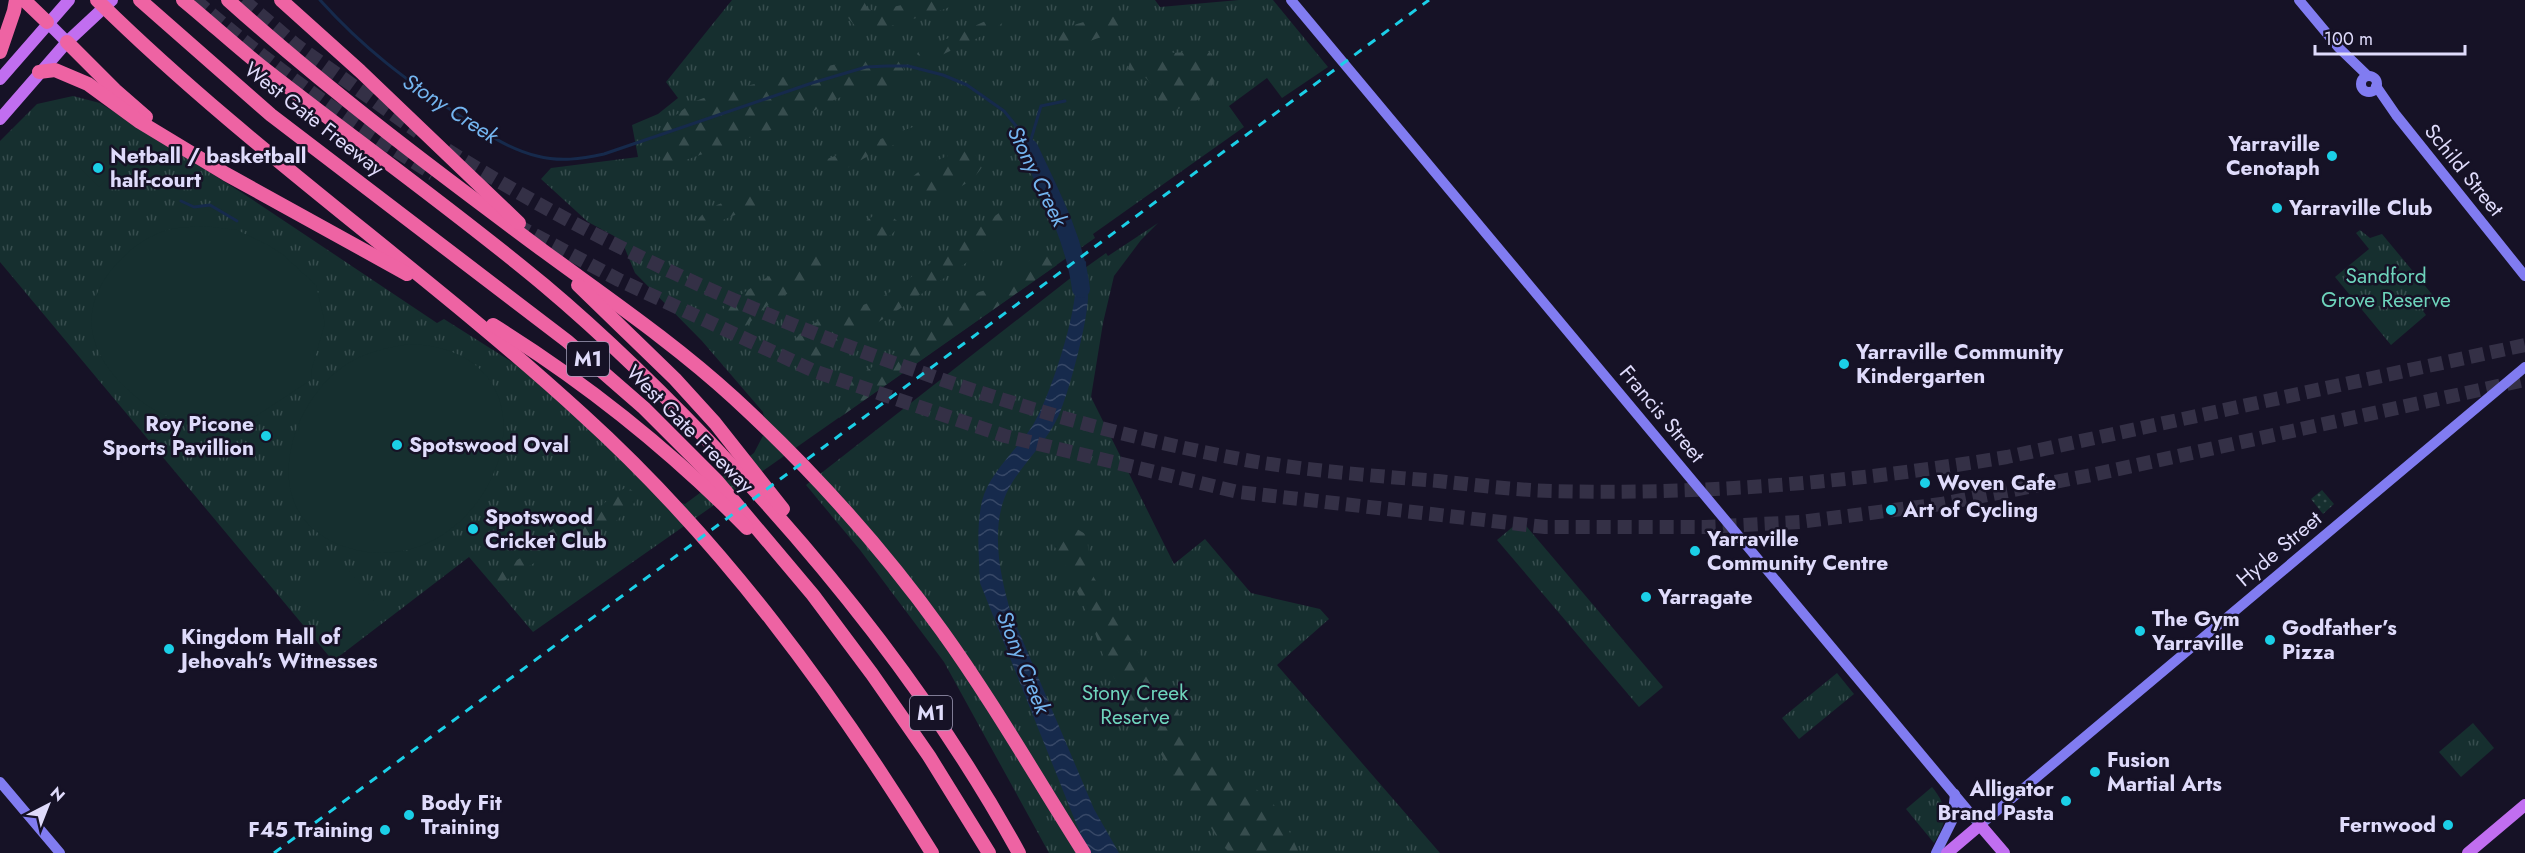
<svg xmlns="http://www.w3.org/2000/svg" width="2525" height="853" font-family="Jost,sans-serif">
<style>
.grass{fill:url(#grass-tufts)}
.forest{fill:url(#forest-firs)}
.garden{fill:url(#garden-dots)}
.pitch{fill:#162f2f}
.water{fill:url(#water-waves)}
.lines{fill:none;stroke-linecap:round;stroke-linejoin:round}
.stream{stroke:#162a4c;stroke-width:3}
.river{stroke:#162a4c;stroke-width:18}
.highway-tunnel{stroke:#343046;stroke-width:14;stroke-dasharray:14 7;stroke-linecap:butt}
.secondary{stroke:#817cf1;stroke-width:10}
.primary{stroke:#c16ef0;stroke-width:12}
.highway{stroke:#ee63a3;stroke-width:14}
.rail{stroke:#1bcfe7;stroke-width:3;stroke-dasharray:9 8;stroke-linecap:butt}
.poi-dot{fill:#1bcfe7;stroke:#161226;stroke-width:2}
.labels{text-anchor:middle;stroke-width:5;stroke-linejoin:round;paint-order:stroke}
.shield{fill:#161226;stroke:#a39fbb;stroke-width:1.5}
.shield-label{font-size:20px;font-weight:bold;fill:#dfdbfb}
.street-label{font-size:21px;fill:#dfdbfb;stroke:#161226}
.poi-label{font-size:21px;font-weight:bold;fill:#dfdbfb;stroke:#161226;text-anchor:start}
.park-label{font-size:21px;fill:#6ed4bc;stroke:#161226}
.water-label{font-size:22px;font-style:italic;fill:#74b5f0;stroke:#161226}
</style>
<defs>
<pattern id="grass-tufts" width="24" height="20" patternUnits="userSpaceOnUse" patternTransform="scale(1.5)"><rect width="24" height="20" fill="#162f2f"/><path d="M3 7l-1-3M5 7V3M7 7l1-3M15 17l-1-3M17 17v-4M19 17l1-3" fill="none" stroke="#374d4e"/></pattern>
<pattern id="forest-firs" width="22" height="20" patternUnits="userSpaceOnUse" patternTransform="scale(1.5)"><rect width="22" height="20" fill="#162f2f"/><path d="M5 1l3.5 6h-7zM16 11l3.5 6h-7z" fill="#374d4e"/></pattern>
<pattern id="garden-dots" width="8" height="8" patternUnits="userSpaceOnUse" patternTransform="scale(1.5)"><rect width="8" height="8" fill="#162f2f"/><path d="M2 2h.1M6 6h.1" fill="none" stroke="#374d4e" stroke-width="1.8" stroke-linecap="round"/></pattern>
<pattern id="water-waves" width="16" height="10" patternUnits="userSpaceOnUse" patternTransform="scale(1.5)"><rect width="16" height="10" fill="#162a4c"/><path d="M0 5q4-4 8 0t8 0" fill="none" stroke="#374867"/></pattern>
</defs>
<rect width="100%" height="100%" fill="#161226"/>
<g class="grass">
<polygon points="732,0 1155,0 1160,7 1239,0 1273,0 1328,67 1282,98 1267,78 1229,106 1244,127 1093,234 1095,238 533,632 469,557 333,661 0,262 0,141 37,104 73,96 100,103 247,196 437,323 444,319 526,371 678,502 685,504 754,453 766,430 763,412 702,341 635,273 623,244 614,236 588,222 541,179 551,168 638,157 632,125 658,114 678,98 666,82"/>
<polygon points="1158,223 1141,240 1114,276 1103,323 1091,397 1174,564 1205,539 1251,593 1320,609 1329,619 1277,665 1440,853 1049,853 944,662 860,550 806,485 1068,280 1106,253 1108,256"/>
<polygon points="2360,230 2370,238 2382,234 2436,299 2423,311 2426,315 2391,345 2335,277 2369,249 2356,233"/>
<polygon points="1521,520 1663,687 1639,707 1497,540"/>
<polygon points="1837,673 1854,694 1799,739 1782,718"/>
<polygon points="2473,723 2494,748 2461,777 2439,752"/>
<path d="M 1932,787 C 1949,808 1948,820 1934,843 L 1906,809 Z"/>
</g>
<g class="forest">
<path d="M 837,0 L 863,0 L 868,9 L 874,11 L 925,0 L 967,0 L 942,10 L 871,32 C 853,30 846,15 837,0 Z"/>
<path d="M 1007,11 L 1012,15 C 990,36 959,45 933,60 L 925,62 L 917,54 L 920,49 L 940,42 Z"/>
<path d="M 1124,15 L 1130,19 L 1131,26 L 1127,35 C 1119,36 1110,36 1102,37 C 1086,41 1077,50 1060,44 L 1057,38 L 1058,34 C 1077,20 1101,18 1124,15 Z"/>
<path d="M 1191,52 L 1211,53 C 1225,76 1210,96 1188,105 C 1184,107 1179,109 1175,109 C 1170,108 1165,105 1161,104 C 1156,96 1153,84 1146,78 C 1141,74 1134,74 1128,69 L 1130,62 L 1169,53 Z"/>
<polygon points="870,56 886,56 901,62 906,74 905,84 890,91 872,88 838,98 791,123 680,162 663,161 657,153 664,124 693,102 717,93"/>
<polygon points="913,127 917,128 917,135 870,155 831,177 826,174 821,167 824,160"/>
<path d="M 967,150 L 975,154 L 982,167 C 968,190 932,203 910,184 L 910,179 C 926,164 946,155 967,150 Z"/>
<path d="M 769,190 L 772,192 L 773,196 L 766,202 L 704,228 L 696,224 C 701,205 751,192 769,190 Z"/>
<path d="M 1007,209 L 1013,222 L 1002,238 L 898,310 L 810,364 C 797,362 785,354 795,340 C 810,319 841,313 863,305 C 885,298 900,285 918,272 C 946,251 975,231 1003,210 Z"/>
<path d="M 876,214 C 885,214 894,215 899,224 C 893,239 878,242 864,238 L 859,232 L 859,226 Z"/>
<path d="M 825,253 L 833,260 L 834,266 L 828,273 L 783,296 L 767,306 L 745,327 L 736,329 L 722,316 L 722,311 L 727,304 C 759,283 788,260 825,253 Z"/>
<polygon points="1043,253 1051,256 1057,265 839,418 839,403 850,381 893,354 979,292 999,286 1023,264"/>
<polygon points="627,487 634,492 637,500 613,524 556,550 499,584 493,584 490,578 493,574 524,556 550,531 590,508 601,506 616,493"/>
<polygon points="1055,529 1077,529 1087,535 1090,571 1163,693 1206,750 1265,796 1280,811 1299,853 1230,853 1221,844 1208,823 1173,774 1107,666 1092,625 1068,571 1055,547"/>
</g>
<polygon class="garden" points="2322,490 2334,504 2323,514 2311,499"/>
<g class="pitch">
<polygon points="97,148 118,168 99,187 79,167"/>
<path d="M 204,226 L 237,230 L 268,245 L 282,254 L 316,285 L 325,323 L 312,368 L 311,380 L 256,416 C 231,422 199,426 174,418 C 155,413 138,400 124,386 C 90,353 79,313 109,273 C 124,253 143,238 167,230 C 178,227 192,227 204,226 Z"/>
<path d="M 411,344 C 585,353 486,600 340,545 C 256,513 287,403 347,364 C 366,352 388,347 411,344 Z"/>
<polygon points="340,560 378,606 336,641 298,595"/>
</g>
<path class="water" d="M 1086,261 C 1086,273 1088,286 1088,298 C 1087,324 1069,393 1058,417 C 1046,443 1022,464 1009,488 C 989,525 1000,576 1011,613 L 1094,809 L 1119,853 L 1088,853 L 980,583 C 979,556 976,528 982,501 C 989,473 1018,449 1033,425 C 1050,396 1072,327 1075,294 C 1075,287 1073,279 1071,272 Z"/>
<g class="lines">
<g class="stream">
<path d="M 320,0 C 364,49 406,80 460,116 C 484,132 508,149 537,156 C 560,162 581,159 604,154 L 812,83 L 866,67 L 887,66 L 908,66 L 943,75 L 967,85 L 1004,111 L 1021,132 L 1029,148"/>
<polyline points="1029,146 1041,106 1065,101"/>
<polyline points="181,201 194,207 210,205 237,221"/>
</g>
<path class="river" d="M 1029,148 C 1050,192 1075,240 1081,289"/>
<g class="highway-tunnel">
<path d="M 195,0 C 269,65 350,122 433,174"/>
<polyline points="243,0 296,45 418,132"/>
<path d="M 447,150 C 596,243 754,315 920,372 C 1027,410 1138,441 1251,461 C 1312,471 1376,476 1438,481 C 1475,485 1514,490 1552,491 C 1704,495 1857,482 2007,457 L 2525,345"/>
<polyline points="516,225 619,280 814,371 1005,436 1238,492 1545,527 1705,527 1800,522 1941,504 2091,475 2525,380"/>
</g>
<g class="secondary">
<polyline points="1291,0 1980,825 2525,367"/>
<polyline points="2299,0 2339,48 2368,76"/>
<circle cx="2369" cy="84" r="8"/>
<polyline points="2376,86 2396,115 2525,276"/>
<polyline points="0,782 60,853"/>
<polyline points="1936,853 1952,821 1955,794"/>
</g>
<g class="primary">
<polyline points="47,22 67,42"/>
<polyline points="0,79 69,0"/>
<polyline points="0,119 67,42 112,0"/>
<polyline points="1947,853 1980,825 2004,853"/>
<polyline points="2468,853 2525,805"/>
</g>
<g class="highway">
<polyline points="24,0 47,22"/>
<path d="M 97,0 C 249,150 426,271 583,415 C 722,541 834,694 932,853"/>
<polyline points="140,0 271,115 567,341 644,408 717,481 813,595 872,674 929,756 989,853"/>
<path d="M 183,0 C 211,23 238,48 266,70 C 358,142 454,210 544,285 C 612,342 675,405 735,469 C 844,586 942,713 1019,853"/>
<path d="M 228,0 C 329,91 436,171 545,252 C 609,299 675,344 734,398 C 810,468 881,546 942,631 C 993,702 1037,779 1084,853"/>
<polyline points="281,0 360,71 519,223"/>
<polyline points="67,42 115,90 146,117"/>
<polyline points="0,52 14,11 16,0"/>
<polyline points="39,72 55,70 88,84 140,122 226,174 407,274"/>
<polyline points="578,285 675,379 715,423 783,509"/>
<path d="M 493,325 C 585,382 671,451 747,528"/>
</g>
<polyline class="rail" points="274,853 1429,0"/>
</g>
<g class="poi-dot">
<circle cx="2332" cy="156" r="6"/>
<circle cx="98" cy="168" r="6"/>
<circle cx="2277" cy="208" r="6"/>
<circle cx="1844" cy="364" r="6"/>
<circle cx="266" cy="436" r="6"/>
<circle cx="397" cy="445" r="6"/>
<circle cx="1925" cy="483" r="6"/>
<circle cx="1891" cy="510" r="6"/>
<circle cx="473" cy="529" r="6"/>
<circle cx="1695" cy="551" r="6"/>
<circle cx="1646" cy="597" r="6"/>
<circle cx="2140" cy="631" r="6"/>
<circle cx="2270" cy="640" r="6"/>
<circle cx="169" cy="649" r="6"/>
<circle cx="2095" cy="772" r="6"/>
<circle cx="2066" cy="801" r="6"/>
<circle cx="409" cy="815" r="6"/>
<circle cx="2448" cy="825" r="6"/>
<circle cx="385" cy="830" r="6"/>
</g>
<g class="labels">
<g class="shield">
<rect x="567" y="342" width="42" height="34" rx="4.5"/>
<rect x="910" y="696" width="42" height="34" rx="4.5"/>
</g>
<g class="shield-label">
<text x="588" y="366">M1</text>
<text x="931" y="720">M1</text>
</g>
<g class="street-label">
<text transform="translate(314 119) rotate(38)" y="7">West Gate Freeway</text>
<text transform="translate(2464 170) rotate(51)" y="7">Schild Street</text>
<text transform="translate(1662 414) rotate(50)" y="7">Francis Street</text>
<text transform="translate(690 429) rotate(45)" y="7">West Gate Freeway</text>
<text transform="translate(2279 549) rotate(-40)" y="7">Hyde Street</text>
</g>
<g class="poi-label">
<text x="2320" y="151" text-anchor="end">Yarraville<tspan x="2320" dy="24">Cenotaph</tspan></text>
<text x="110" y="163">Netball / basketball<tspan x="110" dy="24">half-court</tspan></text>
<text x="2289" y="215">Yarraville Club</text>
<text x="1856" y="359">Yarraville Community<tspan x="1856" dy="24">Kindergarten</tspan></text>
<text x="254" y="431" text-anchor="end">Roy Picone<tspan x="254" dy="24">Sports Pavillion</tspan></text>
<text x="409" y="452">Spotswood Oval</text>
<text x="1937" y="490">Woven Cafe</text>
<text x="1903" y="517">Art of Cycling</text>
<text x="485" y="524">Spotswood<tspan x="485" dy="24">Cricket Club</tspan></text>
<text x="1707" y="546">Yarraville<tspan x="1707" dy="24">Community Centre</tspan></text>
<text x="1658" y="604">Yarragate</text>
<text x="2152" y="626">The Gym<tspan x="2152" dy="24">Yarraville</tspan></text>
<text x="2282" y="635">Godfather’s<tspan x="2282" dy="24">Pizza</tspan></text>
<text x="181" y="644">Kingdom Hall of<tspan x="181" dy="24">Jehovah's Witnesses</tspan></text>
<text x="2107" y="767">Fusion<tspan x="2107" dy="24">Martial Arts</tspan></text>
<text x="2054" y="796" text-anchor="end">Alligator<tspan x="2054" dy="24">Brand Pasta</tspan></text>
<text x="421" y="810">Body Fit<tspan x="421" dy="24">Training</tspan></text>
<text x="2436" y="832" text-anchor="end">Fernwood</text>
<text x="373" y="837" text-anchor="end">F45 Training</text>
</g>
<g class="park-label">
<text x="2386" y="283">Sandford<tspan x="2386" dy="24">Grove Reserve</tspan></text>
<text x="1135" y="700">Stony Creek<tspan x="1135" dy="24">Reserve</tspan></text>
</g>
<g class="water-label">
<text transform="translate(451 108) rotate(33)" y="8">Stony Creek</text>
<text transform="translate(1038 176) rotate(64)" y="8">Stony Creek</text>
<text transform="translate(1024 662) rotate(68)" y="8">Stony Creek</text>
</g>
</g>
<g transform="translate(48 805) rotate(42)" stroke="#161226" stroke-width="4.5" paint-order="stroke">
<path d="M0-4.5L10 22L0 15L-10 22Z" fill="#dfdbfb"/>
<text y="-9" font-size="16" font-weight="bold" text-anchor="middle" fill="#dfdbfb">N</text>
</g>
<path d="M2315 45v9h150v-9" fill="none" stroke="#dfdbfb" stroke-width="3"/>
<text x="2324" y="45" font-size="18" fill="#dfdbfb" stroke="#161226" stroke-width="4.5" paint-order="stroke">100 m</text>
</svg>
